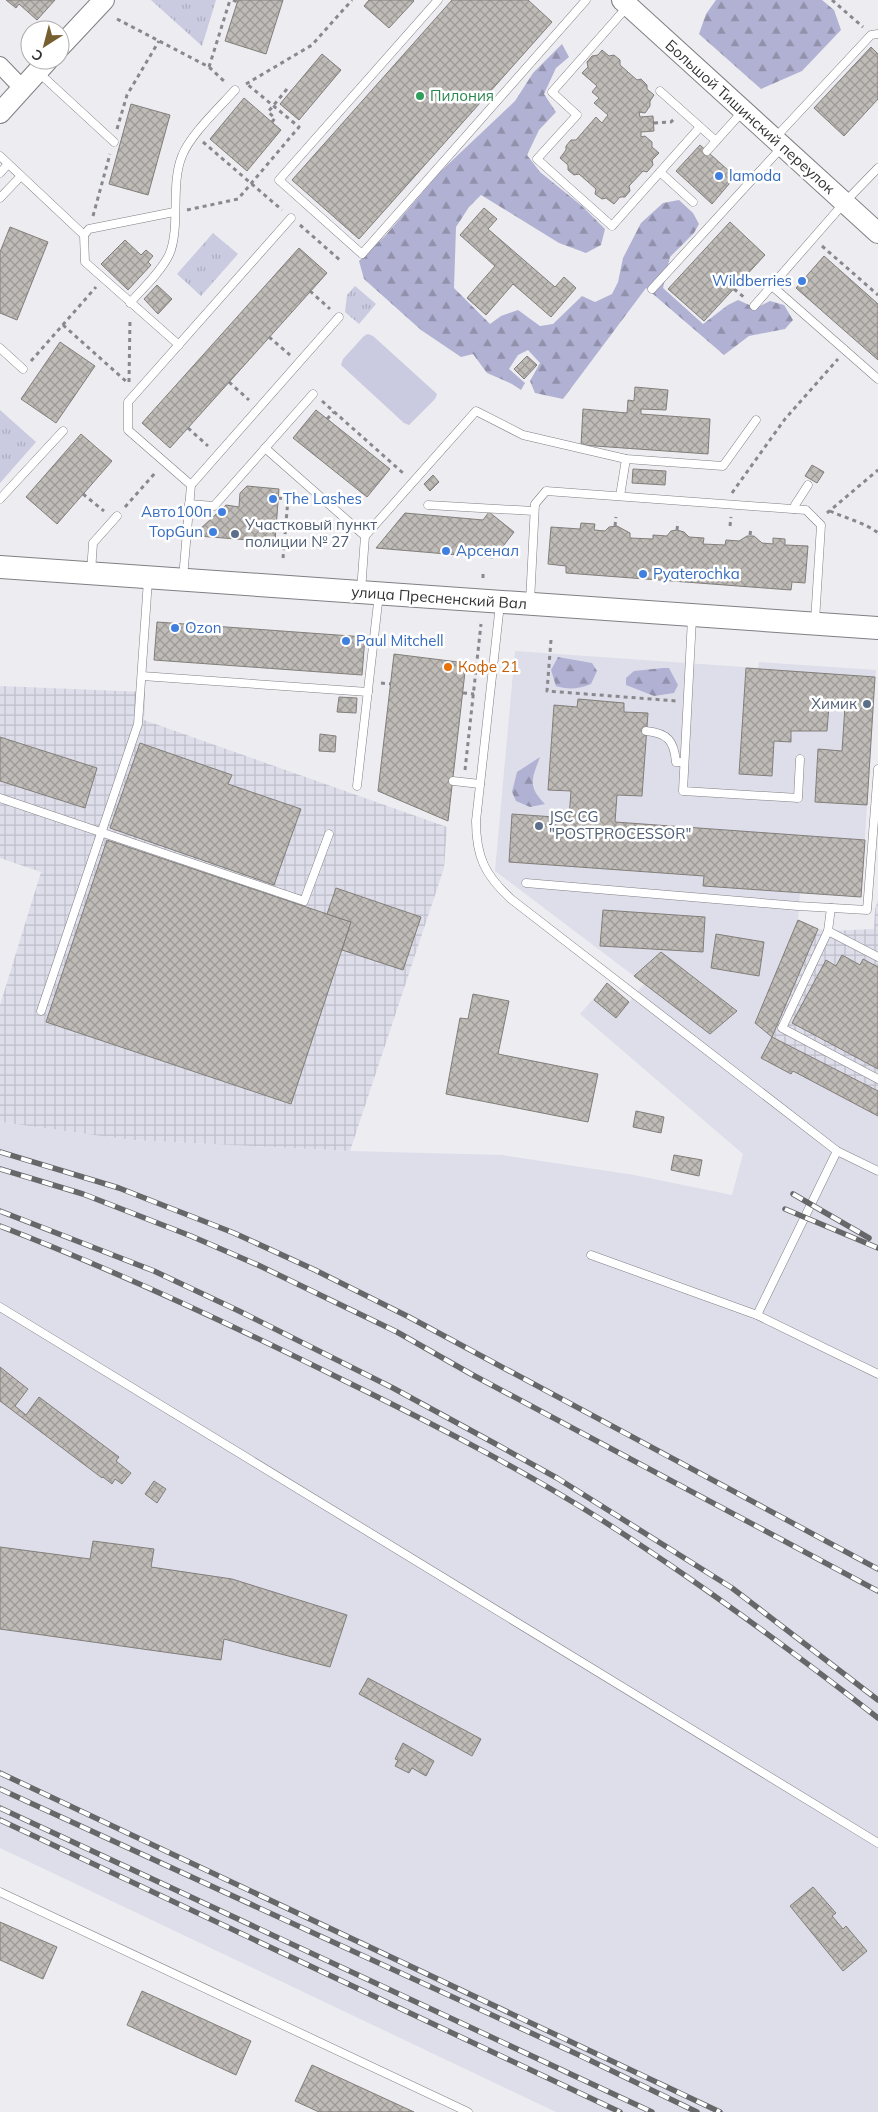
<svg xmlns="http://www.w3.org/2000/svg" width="878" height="2112" font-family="Mulish,sans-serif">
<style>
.built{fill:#dedeeb}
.industrial{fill:url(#industrial-grid)}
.forest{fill:url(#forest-firs)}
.park{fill:url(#park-tufts)}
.pitch{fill:#cacae0}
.building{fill:url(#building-cross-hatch);stroke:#827e7a}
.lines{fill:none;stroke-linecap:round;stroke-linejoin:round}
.service-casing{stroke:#7f7f84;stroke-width:9}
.minor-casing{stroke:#7f7f84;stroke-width:18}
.tertiary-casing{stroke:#7f7f84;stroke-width:22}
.secondary-casing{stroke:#7f7f84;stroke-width:24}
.path{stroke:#89898d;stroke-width:3;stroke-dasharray:4 4;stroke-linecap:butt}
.service{stroke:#fff;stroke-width:8}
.minor{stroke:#fff;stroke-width:16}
.tertiary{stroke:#fff;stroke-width:20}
.secondary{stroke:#fff;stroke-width:22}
.rail-casing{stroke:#67676a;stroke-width:5.5}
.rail{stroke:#fff;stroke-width:4;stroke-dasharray:11;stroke-linecap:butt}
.leisure-dot{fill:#2e9e5b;stroke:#fff;stroke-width:2}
.shop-dot{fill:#3f7fe0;stroke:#fff;stroke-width:2}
.service-dot{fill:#5c6f8a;stroke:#fff;stroke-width:2}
.food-dot{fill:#e8710a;stroke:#fff;stroke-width:2}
.labels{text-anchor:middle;stroke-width:5;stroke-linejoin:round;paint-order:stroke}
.leisure-label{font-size:15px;fill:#27864d;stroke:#fff;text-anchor:start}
.street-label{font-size:15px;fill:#323234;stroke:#fff}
.shop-label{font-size:15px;fill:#366cbe;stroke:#fff;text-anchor:start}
.service-label{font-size:15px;fill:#4e5e75;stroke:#fff;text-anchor:start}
.food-label{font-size:15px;fill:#c56008;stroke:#fff;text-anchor:start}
</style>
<defs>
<pattern id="industrial-grid" width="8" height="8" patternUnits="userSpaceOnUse" patternTransform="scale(1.25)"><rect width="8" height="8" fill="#dedeeb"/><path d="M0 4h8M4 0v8" fill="none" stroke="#bfbfca"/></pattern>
<pattern id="forest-firs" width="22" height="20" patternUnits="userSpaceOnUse" patternTransform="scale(1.25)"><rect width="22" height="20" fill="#b1b2d3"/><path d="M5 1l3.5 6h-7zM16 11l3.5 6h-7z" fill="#9191ac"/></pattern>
<pattern id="park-tufts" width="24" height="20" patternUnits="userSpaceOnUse" patternTransform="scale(1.25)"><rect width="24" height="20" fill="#cacae0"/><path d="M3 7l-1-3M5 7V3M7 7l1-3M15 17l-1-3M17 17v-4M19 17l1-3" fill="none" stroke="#aeaec1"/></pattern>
<pattern id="building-cross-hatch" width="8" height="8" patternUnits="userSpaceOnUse" patternTransform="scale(1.25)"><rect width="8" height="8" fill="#bfbbb7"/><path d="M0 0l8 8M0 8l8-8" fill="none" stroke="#9c9996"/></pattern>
</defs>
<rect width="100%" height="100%" fill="#ececf1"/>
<polygon class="built" points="515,651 758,668 759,662 876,670 861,897 800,893 798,920 755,1023 772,1037 792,1074 793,1071 878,1116 878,2112 556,2112 0,1848 0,1122 130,1140 350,1151 502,1155 634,1175 732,1195 743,1154 580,1014 607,983 629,1002 644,984 710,1034 737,1010 661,952 634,976 495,871"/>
<g class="industrial">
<polygon points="0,686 145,692 144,720 447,827 444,868 350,1151 130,1140 0,1122 0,1005 41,872 0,858"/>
<polygon points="878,900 878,1116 793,1071 791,1074 761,1058 772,1037 755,1023 798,920 818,929 828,931 874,929 875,909"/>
</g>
<g class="forest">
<polygon points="716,0 822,0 834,10 841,30 802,71 761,89 699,34 706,14"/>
<polygon points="562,44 569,57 556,68 544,94 556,112 539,130 527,155 540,172 582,206 605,229 601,245 586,253 559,243 481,195 469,207 456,227 454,288 490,324 501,316 518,310 540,326 553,324 582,296 595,302 612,294 618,282 623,258 641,223 663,203 679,200 693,213 699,224 694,233 670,257 663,288 703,324 728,305 738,300 756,308 770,301 784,305 793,320 785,329 749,336 724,355 646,288 563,399 535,393 530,381 540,363 528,350 518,355 509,369 525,383 521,390 512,384 487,373 473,354 461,357 421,330 364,279 359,261 385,236 440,172 515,101 533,73"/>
<path d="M 558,657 L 592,663 L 597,671 L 591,684 C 579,689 568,690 556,686 L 551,670 Z"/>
<polygon points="663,668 669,668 678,685 674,693 654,696 626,685 626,678 634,671"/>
<path d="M 540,757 C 532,779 527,786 545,804 L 530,807 L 516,801 L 512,792 L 517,772 Z"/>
</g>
<g class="park">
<polygon points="151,0 216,0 202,46"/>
<polygon points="213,233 238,254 201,296 177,274"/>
<polygon points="355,286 376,304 359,324 345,312 347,295"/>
<polygon points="0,410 36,442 0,483"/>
</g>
<polygon class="pitch" points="368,334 373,336 437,394 435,399 409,425 404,423 341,365 343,359 364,336"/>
<g class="building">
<polygon points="6,0 55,0 37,20 19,4 16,8"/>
<polygon points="238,0 283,0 266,54 225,41"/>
<polygon points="369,0 413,0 414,1 389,28 364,6"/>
<polygon points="452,0 528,0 552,22 359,239 292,180"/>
<polygon points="871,47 878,54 878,99 844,136 814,108"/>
<polygon points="602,50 609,56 614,55 620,60 620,65 637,80 641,79 647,85 647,89 654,95 650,101 650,106 645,113 639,112 640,117 653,116 654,131 641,132 641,137 645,136 652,142 652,147 659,153 652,160 653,165 647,172 643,171 629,186 630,191 625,197 620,197 614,204 606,198 602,199 595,194 596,189 579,174 574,175 568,170 568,165 560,158 566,150 566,146 571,140 576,140 596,117 602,123 608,115 594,103 599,98 592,92 597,86 582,73 588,67 587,62 592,56 598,55"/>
<polygon points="322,54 341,70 299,120 280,104"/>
<polygon points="244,98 281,130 247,171 210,139"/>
<polygon points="131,104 170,115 148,195 109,184"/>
<polygon points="700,145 729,171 729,184 712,204 676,171"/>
<polygon points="484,208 497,219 488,229 555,287 564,277 576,288 551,317 513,284 486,315 467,298 495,266 460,235"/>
<polygon points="730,222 765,255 704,321 668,289"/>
<polygon points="10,227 48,242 17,320 0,313 0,252"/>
<polygon points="125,240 141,255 146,250 153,256 148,262 151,265 128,290 101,264"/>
<polygon points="299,248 327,273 170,448 142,423"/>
<polygon points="824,256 878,304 878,360 796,288"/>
<polygon points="157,285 172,299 158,314 144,299"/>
<polygon points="60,342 95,366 56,423 21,399"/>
<polygon points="527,356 537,365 524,379 514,369"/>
<polygon points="635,387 668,390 666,410 641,409 641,414 710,419 708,454 581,445 583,409 627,413 628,400 634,401"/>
<polygon points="316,410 390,469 367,497 293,438"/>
<polygon points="81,434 112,461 57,524 26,497"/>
<polygon points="812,465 824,472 817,483 805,476"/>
<polygon points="633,469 666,471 665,485 632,483"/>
<polygon points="433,475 439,482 430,491 424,484"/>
<polygon points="247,486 279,489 275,542 198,536 199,530 226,505 239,507 240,493"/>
<polygon points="489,512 514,532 494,558 376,548 405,513 483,520"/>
<polygon points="581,523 595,524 594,530 605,531 609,527 617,526 630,533 630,538 653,539 653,535 667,536 671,531 677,530 684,532 689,537 704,538 703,544 725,545 726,540 739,541 747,536 754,536 762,543 773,544 773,538 785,539 785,545 808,546 805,583 792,582 791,590 566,573 566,566 548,564 551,527 580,529"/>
<polygon points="157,622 365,637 362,675 154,660"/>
<polygon points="394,654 466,663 448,821 378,791"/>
<polygon points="746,668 875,677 867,805 815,802 818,749 842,751 845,706 829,705 827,731 791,731 791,742 774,741 772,776 739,774"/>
<polygon points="339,697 357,698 356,713 337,712"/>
<polygon points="578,699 624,703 624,712 648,713 642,796 617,795 615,822 865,840 861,897 703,886 704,876 509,862 512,814 569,818 571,791 548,790 554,705 577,707"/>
<polygon points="320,734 336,736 335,752 319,751"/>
<polygon points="0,737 97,768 85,808 0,781"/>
<polygon points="140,743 232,775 228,784 301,809 274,885 110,828"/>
<polygon points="107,840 351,922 291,1104 46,1022"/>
<polygon points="336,888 421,917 403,970 342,950 351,922 327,914"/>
<polygon points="603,910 705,917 703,952 600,946"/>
<polygon points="798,920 818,929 772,1037 755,1023"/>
<polygon points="716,934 764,942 759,976 711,968"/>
<polygon points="661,952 737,1011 710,1034 634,976"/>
<polygon points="842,955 860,965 863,959 878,967 878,1069 792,1023 826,960 836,966"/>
<polygon points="607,983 629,1002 616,1018 594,1000"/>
<polygon points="473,994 509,1001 498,1054 598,1074 588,1122 446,1094 460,1018 468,1019"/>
<polygon points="772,1037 878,1091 878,1116 793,1071 791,1074 761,1058"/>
<polygon points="636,1111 664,1117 661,1133 633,1127"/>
<polygon points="674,1155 702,1160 699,1176 671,1170"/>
<polygon points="0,1367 28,1389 15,1406 26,1415 39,1397 119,1457 116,1461 131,1473 122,1484 115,1479 112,1484 103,1477 102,1478 0,1401"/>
<polygon points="154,1481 166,1489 157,1503 145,1494"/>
<polygon points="93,1541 154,1549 151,1567 232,1579 347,1615 330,1667 224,1639 221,1660 0,1629 0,1547 90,1559"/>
<polygon points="368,1678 481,1739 472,1756 359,1694"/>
<polygon points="403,1743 434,1761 426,1776 412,1768 409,1773 395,1766 398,1760 395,1759"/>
<polygon points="813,1887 836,1913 832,1916 843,1929 846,1926 867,1951 843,1971 790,1906"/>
<polygon points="0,1922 57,1947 43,1979 0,1960"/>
<polygon points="142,1991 251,2041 236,2075 127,2025"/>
<polygon points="312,2065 414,2112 319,2112 295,2101"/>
</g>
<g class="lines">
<g class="service-casing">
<g id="service">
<polyline points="438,0 279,180 362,254 586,0"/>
<polyline points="627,7 552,92 577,115 537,159 612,226 700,127"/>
<polyline points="38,72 114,142"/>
<polyline points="660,91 716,141"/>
<polyline points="775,138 871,35 878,34"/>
<polyline points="707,151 742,112"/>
<polyline points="0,156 84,235"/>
<polyline points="660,172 693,202"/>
<polyline points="0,173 8,164"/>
<polyline points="0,198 21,176"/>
<polyline points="174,212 89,229 84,235 85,262 179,345"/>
<polyline points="291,218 128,402 128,430 191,485 339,317"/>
<polyline points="772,286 878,379"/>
<polyline points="652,289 782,147"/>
<path d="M 130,303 C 143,288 160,273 169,255 C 181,228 170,185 182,156 C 190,135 219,108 235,90"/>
<polyline points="754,306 844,203 878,168"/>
<polyline points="0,348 23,369"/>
<polyline points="265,448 365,536"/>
<polyline points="620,496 626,459"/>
<polyline points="0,499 63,431"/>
<polyline points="189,504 214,506 313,394"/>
<polyline points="428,505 534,511"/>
<polyline points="795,509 795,505 808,485"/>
<polyline points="91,572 93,543 117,516"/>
<polyline points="183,578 191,485"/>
<polyline points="361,591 365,536 476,411 523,435 626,459 723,466 756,420"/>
<polyline points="530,602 535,504 546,491 806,510 821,525 815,621"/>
<path d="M 500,604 L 476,821 C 476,857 485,875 511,899 L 837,1151 L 878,1171"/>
<polyline points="692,618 683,791 798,798 800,759"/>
<polyline points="142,676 368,692"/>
<path d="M 646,731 C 668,733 674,741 676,762 L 684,762"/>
<polyline points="453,781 480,784"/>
<polyline points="357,786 379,594"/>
<polyline points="0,798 304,901 329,834"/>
<polyline points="526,883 798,906 867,910 878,769"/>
<polyline points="831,908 828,931 782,1028 878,1079"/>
<polyline points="828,931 878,957"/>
<polyline points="41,1011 138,724 148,580"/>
<polyline points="591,1255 757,1315 878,1374"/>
<polyline points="0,1307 878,1843"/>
<polyline points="757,1315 837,1151"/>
<polyline points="0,1892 468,2112"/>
</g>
</g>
<g class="minor-casing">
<polyline id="minor" points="0,65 22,88"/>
</g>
<g class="tertiary-casing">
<g id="tertiary">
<polyline points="622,0 878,233"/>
<polyline points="60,47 104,0"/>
<polyline points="0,113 48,60"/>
</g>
</g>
<g class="secondary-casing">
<polyline id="secondary" points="0,567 878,628"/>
</g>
<g class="path">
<polyline points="233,0 238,2"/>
<polyline points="832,0 863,27"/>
<polyline points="117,19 209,67 225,82"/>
<polyline points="209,67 230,0"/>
<polyline points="246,84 312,45 352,0"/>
<polyline points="272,122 275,118 268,112 287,89 291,91"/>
<polyline points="654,123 671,122 674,119"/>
<polyline points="117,129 127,95 159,41"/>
<polyline points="203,142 282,210"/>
<polyline points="187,210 238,199 299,127 247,84"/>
<polyline points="93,216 110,154"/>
<polyline points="300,225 341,261"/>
<polyline points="822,246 878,295"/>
<polyline points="734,289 745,298"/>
<polyline points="310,291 330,309"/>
<polyline points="63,325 128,383"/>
<polyline points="269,337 290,355"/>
<polyline points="31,361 96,287"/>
<polyline points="129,382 130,318"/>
<polyline points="229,382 249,400"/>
<polyline points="322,401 403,473"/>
<polyline points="327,419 334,412"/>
<polyline points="188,428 208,446"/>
<polyline points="732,493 785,419 838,359"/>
<polyline points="83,494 104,511"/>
<polyline points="278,498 288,499"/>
<polyline points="125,507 156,472"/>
<path d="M 830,511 C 845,518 866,523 878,533"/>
<polyline points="827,513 878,470"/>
<polyline points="615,526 616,517"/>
<polyline points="730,526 731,517"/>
<polyline points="677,530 678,522"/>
<polyline points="750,535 751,528"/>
<polyline points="283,558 288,499 297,493"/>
<polyline points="483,578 483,571"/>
<polyline points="551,640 547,691 677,701"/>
<polyline points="381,683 391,684"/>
<polyline points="463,693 474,694"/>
<polyline points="465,770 481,624"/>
</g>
<use href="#service" class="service"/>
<use href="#minor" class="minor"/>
<use href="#tertiary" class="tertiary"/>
<use href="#secondary" class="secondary"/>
<g class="rail-casing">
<g id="rail">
<polyline points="0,1152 119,1188 234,1233 315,1270 409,1317 878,1569"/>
<polyline points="0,1169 83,1194 191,1236 258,1265 397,1332 471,1374 878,1591"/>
<polyline points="793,1194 869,1238"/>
<polyline points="785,1209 878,1248"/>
<polyline points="0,1211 154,1271 239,1311 393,1388 494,1443 557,1478 732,1588 878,1700"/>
<path d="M 0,1226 C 117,1271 230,1324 343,1380 C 429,1422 516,1466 597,1517 C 695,1579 787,1647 878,1718"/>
<polyline points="0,1773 720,2112"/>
<polyline points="0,1789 579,2055 697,2112"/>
<polyline points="0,1808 652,2112"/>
<polyline points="0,1820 620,2112"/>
</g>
</g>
<use href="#rail" class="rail"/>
</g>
<circle class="leisure-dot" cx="420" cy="96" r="5"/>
<g class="shop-dot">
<circle cx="719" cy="176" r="5"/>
<circle cx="802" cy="281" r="5"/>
<circle cx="273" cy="499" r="5"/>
<circle cx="222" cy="512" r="5"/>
<circle cx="213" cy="532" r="5"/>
<circle cx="446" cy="551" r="5"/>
<circle cx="643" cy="574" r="5"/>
<circle cx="175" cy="628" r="5"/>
<circle cx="346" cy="641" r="5"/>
</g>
<g class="service-dot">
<circle cx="235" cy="534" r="5"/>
<circle cx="867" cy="704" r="5"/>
<circle cx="539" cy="826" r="5"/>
</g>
<circle class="food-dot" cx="448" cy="667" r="5"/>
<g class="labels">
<g class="leisure-label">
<text x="430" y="101">Пилония</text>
</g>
<g class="street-label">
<text transform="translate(750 117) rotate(42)" y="5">Большой Тишинский переулок</text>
<text transform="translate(439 598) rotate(4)" y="5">улица Пресненский Вал</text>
</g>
<g class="shop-label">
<text x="729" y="181">lamoda</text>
<text x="792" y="286" text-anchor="end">Wildberries</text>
<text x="283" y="504">The Lashes</text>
<text x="212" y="517" text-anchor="end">Авто100п</text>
<text x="203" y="537" text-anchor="end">TopGun</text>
<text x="456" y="556">Арсенал</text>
<text x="653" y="579">Pyaterochka</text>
<text x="185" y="633">Ozon</text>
<text x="356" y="646">Paul Mitchell</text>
</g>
<g class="service-label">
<text x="245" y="530">Участковый пункт<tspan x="245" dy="17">полиции № 27</tspan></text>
<text x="857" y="709" text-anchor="end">Химик</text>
<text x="549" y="822">JSC CG<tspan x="549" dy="17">"POSTPROCESSOR"</tspan></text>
</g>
<g class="food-label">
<text x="458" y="672">Кофе 21</text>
</g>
</g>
<g transform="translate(45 45) rotate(216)"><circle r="24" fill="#ffffff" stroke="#adadae"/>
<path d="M0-4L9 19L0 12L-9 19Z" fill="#775e2f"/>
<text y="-8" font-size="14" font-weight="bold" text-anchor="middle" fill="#323234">С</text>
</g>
</svg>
